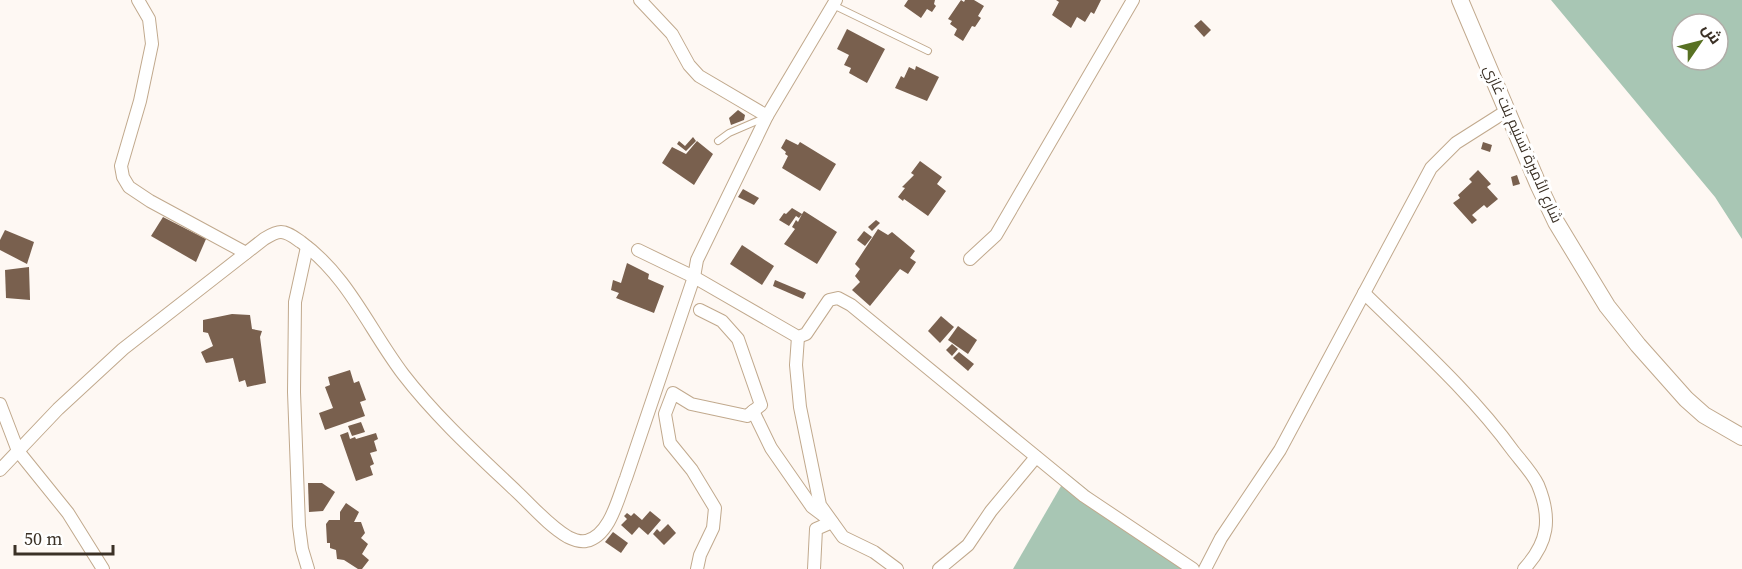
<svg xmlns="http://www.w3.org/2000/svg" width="1742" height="569" font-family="'Source Serif 4',Cairo,serif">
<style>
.forest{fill:#a8c6b4;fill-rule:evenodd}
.building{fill:#79604e}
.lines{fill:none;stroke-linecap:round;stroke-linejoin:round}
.service-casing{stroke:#c1a98d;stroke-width:8}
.minor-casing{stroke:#c1a98d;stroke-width:14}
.secondary-casing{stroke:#c1a98d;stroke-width:18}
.service{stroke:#fff;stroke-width:6}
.minor{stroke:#fff;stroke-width:12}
.secondary{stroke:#fff;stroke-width:16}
.labels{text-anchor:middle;stroke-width:6;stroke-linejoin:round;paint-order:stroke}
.street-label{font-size:15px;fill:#3b3126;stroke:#fff}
</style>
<rect width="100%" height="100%" fill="#fef8f3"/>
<g class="forest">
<path d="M 1551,0 L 1742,0 L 1742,239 L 1715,197 ZM 1682,24 L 1718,24 L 1718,60 L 1682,60 Z"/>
<polygon points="1068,474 1185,569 1013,569"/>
</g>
<g class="building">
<polygon points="908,0 935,0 934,4 936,6 932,12 927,9 921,18 904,6"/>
<polygon points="961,0 964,2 965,0 974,0 984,6 978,16 981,18 975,27 972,26 963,41 954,35 957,29 950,24 952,21 948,19"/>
<polygon points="1056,0 1101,0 1094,14 1091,12 1085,22 1077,17 1071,28 1052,15 1059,2"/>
<polygon points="1201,20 1211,30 1204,37 1194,26"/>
<polygon points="847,29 885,49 867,83 849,73 851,68 844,65 849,55 837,49"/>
<polygon points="916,66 939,77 927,101 895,88 901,76 904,78 909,67 915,70"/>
<polygon points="738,110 745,115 744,120 731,125 729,118"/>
<polygon points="693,137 696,141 686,151 677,144 679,141 685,146"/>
<polygon points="786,139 798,145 800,142 836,164 820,191 782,168 788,156 785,154 786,152 781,148"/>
<polygon points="697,141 713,154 694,185 662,163 672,147 686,154"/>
<polygon points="1483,142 1492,145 1490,152 1481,149"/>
<polygon points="920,161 942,177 937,184 946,191 928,216 904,199 903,201 898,197 905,188 902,187 914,175 911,173"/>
<polygon points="1478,170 1491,184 1487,187 1498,199 1487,208 1484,205 1472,215 1477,220 1472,224 1453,203 1460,198 1458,195 1472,182 1469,179"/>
<polygon points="1517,175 1520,184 1513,186 1511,177"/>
<polygon points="743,189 759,198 754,205 738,197"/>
<polygon points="792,208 802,214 804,211 837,232 817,264 784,244 795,229 792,227 796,220 798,222 802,214 799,218 796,216 789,226 779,220 784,213 786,214"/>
<polygon points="163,217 206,239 196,262 151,236"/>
<polygon points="876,220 880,223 872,231 868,227"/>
<polygon points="878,229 888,235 892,232 915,251 910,258 916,262 908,274 900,269 870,306 852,290 860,282 855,276 860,269 855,264"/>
<polygon points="5,230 34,242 27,264 0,250 0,240"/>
<polygon points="864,231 872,237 865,246 857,240"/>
<polygon points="742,245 774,266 762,285 730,264"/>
<polygon points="627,263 649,274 648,279 664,286 654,313 616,298 619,293 611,290 613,280 621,283"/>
<polygon points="29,267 30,300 6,298 5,270"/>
<polygon points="775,280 806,293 803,299 773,286"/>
<polygon points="232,314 250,315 252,329 262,331 260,337 266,383 247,387 245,380 239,382 233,358 206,363 201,352 213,346 208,333 203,332 203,320"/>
<polygon points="941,316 954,327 940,343 928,331"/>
<polygon points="958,326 977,340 968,354 948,340"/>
<polygon points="952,344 958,349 952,356 946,350"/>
<polygon points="959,352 974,364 968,371 953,358"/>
<polygon points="350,370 354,383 359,381 366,400 360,402 365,416 325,430 319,413 333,408 325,387 330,385 328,377"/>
<polygon points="361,422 365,432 352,436 348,426"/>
<polygon points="348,432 350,439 355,437 356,439 376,433 378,439 374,441 377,451 370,453 374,464 370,466 373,475 356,481 340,435"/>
<polygon points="308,483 322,483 335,492 323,511 309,512"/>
<polygon points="346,503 359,512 354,522 361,522 365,533 361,538 368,544 362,554 369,560 362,569 358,569 344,560 337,559 336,550 330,548 330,543 327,543 326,524 329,520 340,520 340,512"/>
<polygon points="650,511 661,520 648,535 639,527 632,535 621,525 627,519 624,516 627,513 631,516 634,513 642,520"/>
<polygon points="668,524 676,533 664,545 653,534 657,529 660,532"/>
<polygon points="613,532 628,543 621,553 605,542"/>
</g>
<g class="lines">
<g class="service-casing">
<g id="service">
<polyline points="833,5 928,51"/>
<polyline points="718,141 729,133 764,118"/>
</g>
</g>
<g class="minor-casing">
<g id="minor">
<polyline points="138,0 149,19 152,44 140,101 121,166 123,177 129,187 150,201 246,253"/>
<polyline points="640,0 672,34 689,65 699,76 767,116"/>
<polyline points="307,247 295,302 294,392 299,526 302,549 308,569"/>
<polyline points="638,250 694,277 697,260 767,116 836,0"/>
<polyline points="970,259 996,235 1133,0"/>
<path d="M 1364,293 C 1416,344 1472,394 1514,452 C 1522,462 1533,474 1538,485 C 1552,519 1548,543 1524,569"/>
<polyline points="798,337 796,365 800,407 820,505 843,537 874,552 897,569"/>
<polyline points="0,404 18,451 68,513 103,569"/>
<polyline points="753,411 771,448 812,507 832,522 816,529 814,569"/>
<path d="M 0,470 L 58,409 L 123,349 L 264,239 C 269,236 275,232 281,232 C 288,232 295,238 301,242 C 348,276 369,329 403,374 C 436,417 478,455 517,492 C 533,507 549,526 568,537 C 574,540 580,542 586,541 C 610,536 618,498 626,478 L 694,277 L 798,337 L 806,334 L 829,300 L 838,298 L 851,305 L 1084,496 L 1193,569"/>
<polyline points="697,569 700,555 713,528 715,508 692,470 670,443 665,414 673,393 691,404 747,416 761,405 738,339 722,321 700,310"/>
<polyline points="939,569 968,545 991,511 1036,457"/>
<polyline points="1205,569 1221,538 1280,450 1431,168 1456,143 1508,110"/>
</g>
</g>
<g class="secondary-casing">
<polyline id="secondary" points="1460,0 1538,184 1556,222 1607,306 1638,345 1686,399 1704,415 1742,437"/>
</g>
<use href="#service" class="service"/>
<use href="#minor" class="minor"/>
<use href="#secondary" class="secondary"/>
</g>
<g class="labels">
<g class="street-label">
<text transform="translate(1523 144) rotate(66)" y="5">شارع الأميرة تسنيم بنت غازي</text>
</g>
</g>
<g transform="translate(1700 42) rotate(55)"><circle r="28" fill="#ffffff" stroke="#b1ada8" stroke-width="1.5"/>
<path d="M0-4.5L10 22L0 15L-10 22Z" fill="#587123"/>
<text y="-9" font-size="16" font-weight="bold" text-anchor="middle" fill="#3b3126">ش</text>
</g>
<path d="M15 545v9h98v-9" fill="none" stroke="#3b3126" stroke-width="3"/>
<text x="24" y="545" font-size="18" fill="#3b3126" stroke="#ffffff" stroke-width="4.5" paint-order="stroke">50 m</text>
</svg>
